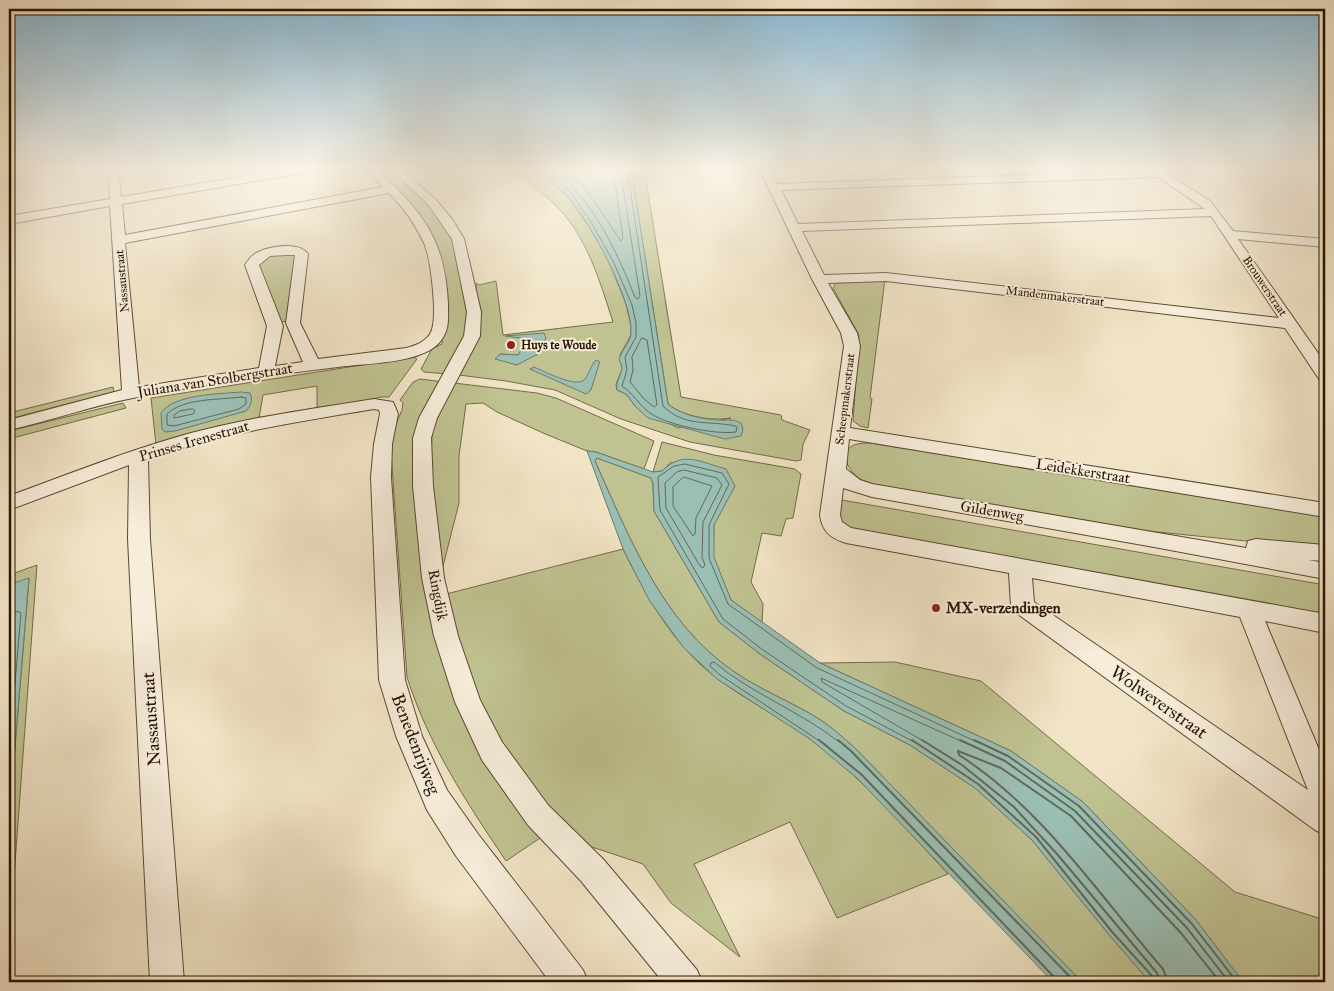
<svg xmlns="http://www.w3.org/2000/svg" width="1334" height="991" font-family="'IM FELL Great Primer',serif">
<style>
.green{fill:#c0c291;stroke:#746b48;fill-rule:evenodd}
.water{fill:#9bbfb4;stroke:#6d7b6c}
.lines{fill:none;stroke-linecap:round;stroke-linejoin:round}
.shore-far1{stroke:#626a5a;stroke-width:1}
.shore{stroke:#626a5a;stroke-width:2}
.minor-casing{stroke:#5b4832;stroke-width:2}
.minor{fill:#f6edda;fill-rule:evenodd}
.poi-dot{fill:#8f2418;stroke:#f6edda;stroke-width:2}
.labels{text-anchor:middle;stroke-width:4;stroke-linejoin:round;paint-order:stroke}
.far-street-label{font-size:12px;fill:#291400;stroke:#f6edda}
.far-poi-label{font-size:12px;font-weight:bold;fill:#291400;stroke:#f6edda;text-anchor:start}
.street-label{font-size:15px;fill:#291400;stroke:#f6edda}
.poi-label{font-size:15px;font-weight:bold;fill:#291400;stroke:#f6edda;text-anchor:start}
.near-street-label{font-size:18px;fill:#291400;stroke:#f6edda}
</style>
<rect width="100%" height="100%" fill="#f1e4c6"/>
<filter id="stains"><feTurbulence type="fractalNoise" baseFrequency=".004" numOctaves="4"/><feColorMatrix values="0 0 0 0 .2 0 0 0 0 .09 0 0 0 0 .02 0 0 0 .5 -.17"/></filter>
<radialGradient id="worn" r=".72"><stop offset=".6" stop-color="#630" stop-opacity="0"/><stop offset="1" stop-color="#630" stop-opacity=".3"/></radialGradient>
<g class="green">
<polygon points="374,168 389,168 423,197 451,234 468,311 466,337 448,374 424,372 421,369 432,349 442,344 448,296 434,239 417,212"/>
<path d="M 508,168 L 535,168 L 567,196 L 587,224 L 607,257 L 626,304 L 631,326 L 631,335 L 620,355 L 622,370 L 616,384 L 617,390 L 626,394 L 636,407 L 678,428 L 731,418 C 711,421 684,417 668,404 L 631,168 L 644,168 L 681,397 L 781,415 L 782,420 L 810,430 L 803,444 L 801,460 L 796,461 L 690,442 L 621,419 L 555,390 L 506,381 L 459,375 L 477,341 L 480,329 L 476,283 L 479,285 L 496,281 L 503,335 L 613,322 C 600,282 587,236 556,206 C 542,191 524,180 508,168 ZM 507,336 L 546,338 L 517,365 L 500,354 L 518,355 L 528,339 Z"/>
<polygon points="296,254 289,321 280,322 257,262 267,256"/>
<polygon points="885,279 870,398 872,399 868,428 860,426 853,421 859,335 833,288 837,281"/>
<polygon points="413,357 417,359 389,397 382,397 317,409 317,386 263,395 259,418 156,445 151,398"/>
<path d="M 420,379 L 444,382 L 425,422 L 439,632 L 546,834 L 506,861 C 467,803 428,744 407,677 L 390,438 L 402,410 L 403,403 L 400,400 L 413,382 Z"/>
<polygon points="454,383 537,393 556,398 654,441 644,469 596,452 587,451 543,433 497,412 483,403 466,404 459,456 459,503 440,578 431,469 432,435 434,425"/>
<polygon points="113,387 114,392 9,419 9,413"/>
<polygon points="123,403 126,408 9,439 9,431"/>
<polygon points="662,442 714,455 795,469 801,474 793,518 786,519 781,536 762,533 751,582 763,604 762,623 731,600 713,557 714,524 735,486 671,462 662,471 653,472"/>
<path d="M 870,443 L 1325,516 L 1325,549 L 1138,530 L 879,486 C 875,485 869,484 864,481 C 852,476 835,453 854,445 C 859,443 865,443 870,443 Z"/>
<path d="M 597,458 L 651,478 L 653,484 L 654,511 L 719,622 L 760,654 L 844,711 L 910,745 L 975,788 L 1032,840 L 1110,936 L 1150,982 L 1082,982 L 855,748 C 843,738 832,727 819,719 C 792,702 760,690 733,671 C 662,622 629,537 595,461 Z"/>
<path d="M 842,500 L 1325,585 L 1325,616 L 859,532 C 843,525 832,518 842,500 Z"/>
<path d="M 623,549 C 647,597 673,646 718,679 C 747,701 781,717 810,739 C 862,777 904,827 948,874 L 837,918 L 790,822 L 694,864 L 740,957 L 671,903 L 643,864 L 583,844 L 531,793 L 496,743 L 462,652 L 446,594 Z"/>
<polygon points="37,565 9,945 9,818 29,579 9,638 9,575"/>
<polygon points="895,662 981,681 1235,892 1325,920 1325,982 1243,982 1196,920 1083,802 1011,751 820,663"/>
</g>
<g class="water">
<path d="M 535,168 L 631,168 L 668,404 C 681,415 701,419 718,420 C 728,421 731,418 741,423 L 743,429 L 741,436 L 725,439 L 648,418 L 636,407 L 626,394 L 617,390 C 615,379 627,370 619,360 C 621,350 631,343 631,333 C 633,300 589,220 567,195 C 558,186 546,176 535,168 Z"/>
<polygon points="544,333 546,338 538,354 517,365 495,359 500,354 518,355 528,339 505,336"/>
<path d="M 596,360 L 600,362 L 599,364 L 591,390 L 586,394 L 530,369 L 534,367 C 544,371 575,388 584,380 C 588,376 591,367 594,362 Z"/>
<path d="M 241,392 L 250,393 C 253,400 251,406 246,411 L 175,431 L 165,432 L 162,429 L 161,413 C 174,394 219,394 241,392 Z"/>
<path d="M 587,451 L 596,452 L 653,472 L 662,471 C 683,450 700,462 726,469 L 735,486 L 714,525 L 714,557 L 731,600 L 820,663 L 1011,751 L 1083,802 L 1196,920 L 1243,982 L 1150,982 L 1110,936 L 1032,840 L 975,788 L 910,745 L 844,711 L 760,654 L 719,622 L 654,511 L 653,484 L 651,478 L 597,458 L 595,461 C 629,537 662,622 733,671 C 760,690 792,702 819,719 C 832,727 843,738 855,748 L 1082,982 L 1053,982 L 858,779 L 810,739 L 717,679 L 683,647 L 649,600 L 623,549 Z"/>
<polygon points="29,578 9,818 9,638 14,583"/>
</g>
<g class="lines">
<g class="shore-far1">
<path d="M 543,168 L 569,190 L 591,222 L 614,263 L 632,305 L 636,323 L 636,337 L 625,357 L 627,370 L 622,386 C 633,393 639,405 650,413 C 667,425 715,435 736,432 L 737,427 L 735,426 C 708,420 686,428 663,406 L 627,168"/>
<path d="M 553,168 C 594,202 615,248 635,297 L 638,299 L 640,296 L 620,168"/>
<polyline points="564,168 582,184 621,241 623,238 613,168"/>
<polygon points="642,338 647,340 657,405 654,407 644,399 630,382 633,370 632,357"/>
<path d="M 241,397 L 246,398 L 246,404 L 239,409 L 174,426 L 167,425 L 167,414 C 183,398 219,400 241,397 Z"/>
<polygon points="193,409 195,411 193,414 174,418 174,415 180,411"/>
<polygon points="684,470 717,478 722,485 703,522 702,557 705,565 703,568 700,566 666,508 665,483 677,472"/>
<polygon points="684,477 712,486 696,518 695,534 693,536 673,506 673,487"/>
<polyline points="9,617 13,616 17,611 21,613 10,742"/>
<polyline points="9,623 13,625 9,683"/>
<path d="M 821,742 L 720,675 L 710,666 L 711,663 L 714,662 C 752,694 800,711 839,742"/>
<polyline points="914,742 846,706 763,650 723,619 660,510 658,477 674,466 685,464 722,473 729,484 709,525 709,558 728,604 817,668 977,742"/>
<polyline points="925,742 822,682 821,678 963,742"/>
</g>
<g class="shore">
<polyline points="819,740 862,775 1054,977 1056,982"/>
<polyline points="838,740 851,751 1075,982"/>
<polyline points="912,740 978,784 1036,837 1113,933 1153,977 1154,982"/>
<polyline points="922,740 962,765 1014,807 1057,854 1157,973 1160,982"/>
<polyline points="960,740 1005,761 1075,811 1187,928 1229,982"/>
<polyline points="974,740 1008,756 1079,806 1192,924 1237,982"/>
<polyline points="9,758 10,740"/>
<path d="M 1168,982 L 1163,969 C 1099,895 1043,809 959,755 L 958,751 L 1001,768 L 1071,816 L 1181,933 L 1220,982"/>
</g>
<g class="minor-casing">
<g id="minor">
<path d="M 108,168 L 118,168 L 121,197 L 293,168 L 319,168 L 314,171 L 122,204 L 125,235 L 383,187 L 365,168 L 376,168 C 422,213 445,237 448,304 C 448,318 450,331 439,343 C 419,364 367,363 338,367 C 270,375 200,385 133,398 C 91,406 50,421 9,430 L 9,420 L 122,390 L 110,206 L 9,224 L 9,216 L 110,199 ZM 389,193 C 404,208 415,224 424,243 C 431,258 438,318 431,332 C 427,341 415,346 406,348 L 318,359 L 300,323 L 308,254 C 299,241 269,246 256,253 C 251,256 248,260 245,265 L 267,326 L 259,368 L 139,387 L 125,243 ZM 286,255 L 295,255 L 286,323 L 303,362 L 275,366 L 283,326 L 259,265 L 270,256 Z"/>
<polygon points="389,168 401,168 436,200 452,219 464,239 481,312 480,336 437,418 431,438 433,486 444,578 458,636 480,700 502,742 548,805 603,859 697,970 702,982 663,982 581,881 528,825 482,760 455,702 434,636 422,578 413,486 413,438 419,418 464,336 467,312 452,239 428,204"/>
<path d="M 759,168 L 769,168 L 777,184 L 1149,171 L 1146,168 L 1159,168 L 1210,201 L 1233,231 L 1325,239 L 1325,247 L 1238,239 L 1325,363 L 1325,380 L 1319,379 L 1285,328 L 886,281 L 828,283 L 857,333 L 860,346 L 850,428 L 1325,503 L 1325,517 L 849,439 L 846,469 L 860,480 L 872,484 L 1246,548 L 1248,541 L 1256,539 L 1325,545 L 1325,561 L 1308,560 L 1325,563 L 1325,579 L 1154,547 L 872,497 L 843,488 L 840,515 L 842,522 L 851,528 L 1325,614 L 1325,633 L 1265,621 L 1325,764 L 1325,835 L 1315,830 L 1015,612 L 1011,606 L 1009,573 L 846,543 C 830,538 822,531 820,515 L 844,346 L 841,333 L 812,279 ZM 1158,177 L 1205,209 L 798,224 L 781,190 ZM 1211,216 L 1279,318 L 886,273 L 824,275 L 802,231 ZM 1032,578 L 1240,617 L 1308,790 L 1034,602 Z"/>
<path d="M 374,399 L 393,402 L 398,414 L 392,444 L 391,477 L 405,680 L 422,736 L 447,790 L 478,834 L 583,970 L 588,982 L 550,982 L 456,856 L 427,810 L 396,736 L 379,680 L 371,477 L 374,444 L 380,414 L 379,410 L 374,409 C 297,422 222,433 148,459 L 150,539 L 184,982 L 150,982 L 128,539 L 129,465 L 9,510 L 9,496 C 69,474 129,450 191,433 C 251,417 313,409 374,399 Z"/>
</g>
</g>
<use href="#minor" class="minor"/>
</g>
<linearGradient id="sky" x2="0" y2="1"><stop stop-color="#89b8d3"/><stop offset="0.55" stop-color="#f9f3e5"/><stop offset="1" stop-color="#f9f3e5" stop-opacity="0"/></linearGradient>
<rect width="1334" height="307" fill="url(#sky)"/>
<g class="poi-dot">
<circle cx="511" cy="345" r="5"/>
<circle cx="936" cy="608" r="5"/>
</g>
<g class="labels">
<g class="far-street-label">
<text transform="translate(122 281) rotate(-95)" y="4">Nassaustraat</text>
<text transform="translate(1265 286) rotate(56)" y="4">Brouwerstraat</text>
<text transform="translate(1055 296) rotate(7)" y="4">Mandenmakerstraat</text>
<text transform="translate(845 399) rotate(-83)" y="4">Scheepmakerstraat</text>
</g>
<g class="far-poi-label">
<text x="521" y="349">Huys te Woude</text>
</g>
<g class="street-label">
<text transform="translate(215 380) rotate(-9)" y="5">Juliana van Stolbergstraat</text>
<text transform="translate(194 441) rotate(-16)" y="5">Prinses Irenestraat</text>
<text transform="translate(1083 471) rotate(9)" y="5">Leidekkerstraat</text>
<text transform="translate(992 511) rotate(10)" y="5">Gildenweg</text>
<text transform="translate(438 595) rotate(79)" y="5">Ringdijk</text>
</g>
<g class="poi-label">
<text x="946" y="613">MX-verzendingen</text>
</g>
<g class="near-street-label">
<text transform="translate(1159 702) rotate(35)" y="6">Wolweverstraat</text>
<text transform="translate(151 719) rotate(-94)" y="6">Nassaustraat</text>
<text transform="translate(416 744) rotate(69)" y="6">Benedenrijweg</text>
</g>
</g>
<rect width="1334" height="991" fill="none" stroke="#f1e4c6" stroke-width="30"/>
<rect x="10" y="10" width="1314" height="971" fill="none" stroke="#291400" stroke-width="2.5"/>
<rect x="15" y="15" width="1304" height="961" fill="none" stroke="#291400"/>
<rect width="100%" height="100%" filter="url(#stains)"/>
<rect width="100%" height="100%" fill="url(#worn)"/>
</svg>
